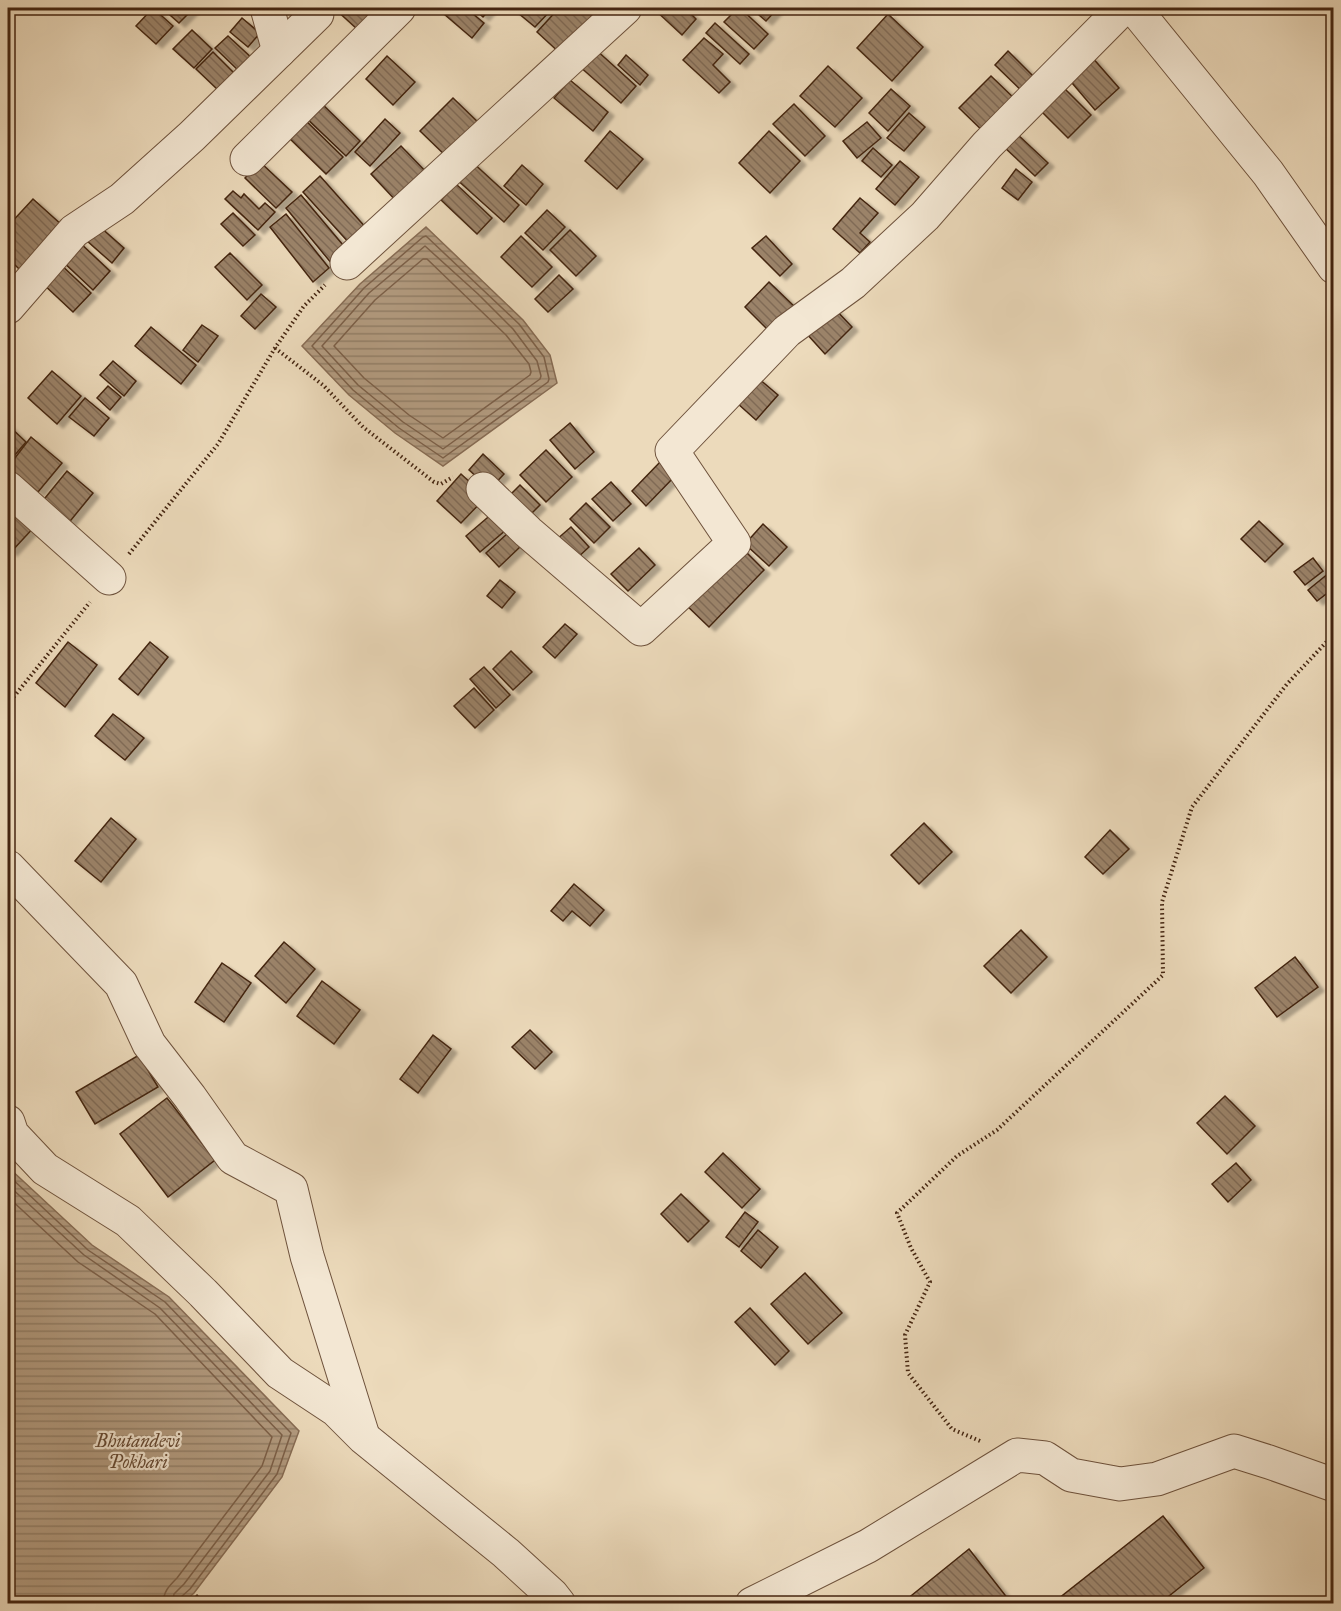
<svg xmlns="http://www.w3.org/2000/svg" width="1341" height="1611" font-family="'IM FELL Great Primer',serif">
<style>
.water{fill:url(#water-rules);stroke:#876c54;stroke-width:1.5}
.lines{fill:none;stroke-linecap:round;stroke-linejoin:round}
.shore{stroke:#7c6049;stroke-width:1.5}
.building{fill:url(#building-back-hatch);stroke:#442511;stroke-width:1.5;filter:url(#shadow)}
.minor-casing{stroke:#6e523c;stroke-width:35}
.path{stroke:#442511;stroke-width:4;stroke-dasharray:1.5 3;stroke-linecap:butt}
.minor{stroke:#f3e7d3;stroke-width:33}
.labels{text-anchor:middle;stroke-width:4.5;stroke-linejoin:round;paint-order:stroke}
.water-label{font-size:18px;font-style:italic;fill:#654933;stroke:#f3e7d3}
</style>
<defs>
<pattern id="water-rules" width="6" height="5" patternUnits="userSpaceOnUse" patternTransform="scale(1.5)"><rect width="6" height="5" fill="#b39c81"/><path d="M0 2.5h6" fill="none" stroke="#937f68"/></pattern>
<pattern id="building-back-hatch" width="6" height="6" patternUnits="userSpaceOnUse" patternTransform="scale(1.5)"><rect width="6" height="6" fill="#9b8369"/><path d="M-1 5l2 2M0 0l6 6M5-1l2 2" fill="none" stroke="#806b55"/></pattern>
<filter id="shadow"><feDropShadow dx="6" dy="4" stdDeviation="1.5" flood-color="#0004"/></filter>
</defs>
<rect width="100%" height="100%" fill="#ecdabb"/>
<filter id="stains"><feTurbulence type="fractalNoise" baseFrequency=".00333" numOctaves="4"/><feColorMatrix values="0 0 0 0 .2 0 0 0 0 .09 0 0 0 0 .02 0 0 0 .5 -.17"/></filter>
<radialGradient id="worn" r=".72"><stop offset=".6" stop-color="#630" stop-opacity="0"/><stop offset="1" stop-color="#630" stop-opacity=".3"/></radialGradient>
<g class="water">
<polygon points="426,227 523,320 550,355 557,383 443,466 395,433 349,395 302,346 360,284"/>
<polygon points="8,1167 92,1245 169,1297 299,1431 282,1477 194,1593 183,1603 8,1603"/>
</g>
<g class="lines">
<g class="shore">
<polygon points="426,236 519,324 544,357 549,379 548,382 443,458 399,428 353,390 312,346 364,288 423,237"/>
<polygon points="425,246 478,294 513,329 537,361 541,376 540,379 443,449 403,422 358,385 322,346 369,293"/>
<polygon points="423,259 427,259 506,335 529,364 531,372 530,375 443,438 409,415 364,378 334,346 375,300"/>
<polyline points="8,1175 88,1250 165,1302 291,1433 277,1474 190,1589 181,1597 180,1604"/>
<polyline points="8,1185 84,1255 160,1308 282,1435 270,1471 184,1584 174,1594 172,1604"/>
<path d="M 8,1197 L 78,1262 L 155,1314 L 272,1437 L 262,1466 L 177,1578 C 169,1586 163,1592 163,1604"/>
</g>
</g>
<g class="building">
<polygon points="153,8 173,26 156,44 136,26"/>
<polygon points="162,8 194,8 179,23"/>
<polygon points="334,8 377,8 357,29"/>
<polygon points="437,8 466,8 484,23 472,38"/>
<polygon points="473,8 491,8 483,17"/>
<polygon points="512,8 553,8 535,27"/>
<polygon points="559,8 586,8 596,16 562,55 537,32"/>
<polygon points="653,8 685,8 696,19 682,35"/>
<polygon points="738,8 740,8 768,34 754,49 724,22"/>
<polygon points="751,8 778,8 766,21"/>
<polygon points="888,14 923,47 892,81 857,48"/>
<polygon points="242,18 260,33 248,47 230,32"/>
<polygon points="715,23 749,54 740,64 706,33"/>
<polygon points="192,30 212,49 194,68 173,49"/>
<polygon points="228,36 254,60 242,74 215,48"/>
<polygon points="704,38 723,54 713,65 730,82 719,93 683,60"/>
<polygon points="594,48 636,86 621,103 578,65"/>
<polygon points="1008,51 1041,84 1028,97 995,65"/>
<polygon points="213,52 234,73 218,90 196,69"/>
<polygon points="626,55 648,75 640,85 618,65"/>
<polygon points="387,56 415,82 393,105 366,79"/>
<polygon points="1091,56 1119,88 1095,110 1067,77"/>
<polygon points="828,66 862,98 835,127 800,96"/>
<polygon points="991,76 1020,104 988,136 959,108"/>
<polygon points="570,80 608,112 593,131 554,98"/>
<polygon points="1064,88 1091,115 1068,138 1041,111"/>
<polygon points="891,89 910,106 888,131 869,113"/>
<polygon points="453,98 482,126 449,159 420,131"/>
<polygon points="317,99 360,141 346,156 302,114"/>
<polygon points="794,104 825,136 805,156 773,124"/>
<polygon points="909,113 925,127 904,151 887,138"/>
<polygon points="302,117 343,157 326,174 285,134"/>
<polygon points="385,119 400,133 370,166 355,152"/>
<polygon points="867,122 881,138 857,158 843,141"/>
<polygon points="610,131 643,159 617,189 585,161"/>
<polygon points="769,131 800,161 770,193 739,163"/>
<polygon points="1016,133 1048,163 1035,176 1003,146"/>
<polygon points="401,146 429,175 399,204 371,174"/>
<polygon points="873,148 892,165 881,177 862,161"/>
<polygon points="470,160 519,205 504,222 454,177"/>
<polygon points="900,161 919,177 895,205 876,189"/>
<polygon points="260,162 292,192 276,208 245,178"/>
<polygon points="522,165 543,184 526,205 504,186"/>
<polygon points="1016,169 1032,182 1018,200 1002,188"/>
<polygon points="320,176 367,229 350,244 303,192"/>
<polygon points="456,184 492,218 477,234 441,200"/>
<polygon points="233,191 241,198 244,194 259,209 265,203 275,212 258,230 225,199"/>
<polygon points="301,195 348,251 332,264 286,208"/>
<polygon points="860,198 878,213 860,233 870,242 860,253 833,229"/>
<polygon points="33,199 63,226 21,271 8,258 8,226"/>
<polygon points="547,210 565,227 543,250 525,233"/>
<polygon points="233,213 255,235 243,246 221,224"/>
<polygon points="286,214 329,268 313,282 270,227"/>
<polygon points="99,226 124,248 112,263 87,241"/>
<polygon points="570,230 596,256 576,276 550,250"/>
<polygon points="521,236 552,267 532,287 501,257"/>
<polygon points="766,236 792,264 780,276 752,248"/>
<polygon points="78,241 110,271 93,290 61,260"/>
<polygon points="230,253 262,285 247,300 215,267"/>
<polygon points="59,263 91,293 73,312 41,282"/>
<polygon points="559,275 573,289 548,312 535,299"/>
<polygon points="769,282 797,309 772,334 745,307"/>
<polygon points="261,294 276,307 255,329 241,316"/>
<polygon points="833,307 852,327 825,354 806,333"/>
<polygon points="202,325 218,336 198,362 183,350"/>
<polygon points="151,327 196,365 181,384 135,346"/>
<polygon points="113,361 136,381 124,396 100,375"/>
<polygon points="52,371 81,396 57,424 28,398"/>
<polygon points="758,378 778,395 756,420 737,403"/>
<polygon points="108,386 121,397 110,410 97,398"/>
<polygon points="85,398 109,418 94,436 69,417"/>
<polygon points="570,423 594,452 575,469 550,440"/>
<polygon points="8,425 26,442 8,463"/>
<polygon points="31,437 62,463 38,492 8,467"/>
<polygon points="546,450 572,477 546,502 520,475"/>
<polygon points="483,454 504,474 490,489 469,470"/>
<polygon points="661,461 676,475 646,506 632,491"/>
<polygon points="67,471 93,493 67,525 41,503"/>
<polygon points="461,474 486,497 461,523 437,501"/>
<polygon points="611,482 631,504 613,521 592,499"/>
<polygon points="520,485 540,505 528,517 508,497"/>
<polygon points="586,503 610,527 594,543 570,519"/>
<polygon points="8,506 37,524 11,552 8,548"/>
<polygon points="501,506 514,523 480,552 466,536"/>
<polygon points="1259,521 1283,544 1265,562 1241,539"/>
<polygon points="763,524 787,547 769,566 745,544"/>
<polygon points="571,527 589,547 574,561 556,540"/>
<polygon points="508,533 521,546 499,567 486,553"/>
<polygon points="738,544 764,570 709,627 682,601"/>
<polygon points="639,548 655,565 628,591 611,574"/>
<polygon points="1313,558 1323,571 1305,585 1294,572"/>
<polygon points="1329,573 1334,578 1334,588 1317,601 1308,590"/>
<polygon points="500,580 515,592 502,608 487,596"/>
<polygon points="565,624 577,634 555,658 543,647"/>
<polygon points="68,642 97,665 65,707 36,683"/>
<polygon points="150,642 168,657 138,695 119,679"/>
<polygon points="511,651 532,672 513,690 493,669"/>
<polygon points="484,667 510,695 496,708 470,679"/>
<polygon points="474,688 494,710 475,728 454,706"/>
<polygon points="113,714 144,738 125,760 95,736"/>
<polygon points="111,818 136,839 101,882 75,861"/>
<polygon points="924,823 952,852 919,884 891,855"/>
<polygon points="1110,830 1129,849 1103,874 1085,857"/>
<polygon points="574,884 604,910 590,926 572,911 563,921 551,911"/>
<polygon points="1021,930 1047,957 1011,993 984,966"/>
<polygon points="284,942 315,969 286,1003 255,976"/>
<polygon points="1295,957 1318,987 1277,1017 1255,988"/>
<polygon points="222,963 251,983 224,1022 195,1002"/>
<polygon points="322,981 360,1010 334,1044 297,1016"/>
<polygon points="530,1030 552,1052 535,1069 512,1047"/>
<polygon points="433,1035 451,1049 418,1093 400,1079"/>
<polygon points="139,1055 158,1087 95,1124 76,1092"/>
<polygon points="1225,1096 1255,1126 1227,1154 1197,1123"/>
<polygon points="167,1098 215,1160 168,1197 120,1134"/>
<polygon points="723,1153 760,1189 742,1208 705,1172"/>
<polygon points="1236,1163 1251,1180 1228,1202 1212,1184"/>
<polygon points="681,1194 709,1221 688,1242 661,1214"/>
<polygon points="745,1212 758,1222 739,1247 726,1237"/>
<polygon points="758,1230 778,1247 761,1268 741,1251"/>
<polygon points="805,1273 842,1313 808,1344 771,1304"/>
<polygon points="750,1308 789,1351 775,1365 735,1322"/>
<polygon points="1163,1516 1204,1568 1159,1604 1061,1604 1058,1599"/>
<polygon points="969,1549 1012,1604 901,1604"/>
<polygon points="197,1595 205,1604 188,1604"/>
</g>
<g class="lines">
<g class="minor-casing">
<g id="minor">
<polyline points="267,8 279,51"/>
<polyline points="1134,8 1268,173 1334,267"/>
<polyline points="247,159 399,8"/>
<polyline points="347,263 625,8"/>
<polyline points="8,307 74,231 122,199 192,136 317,14"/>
<polyline points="8,488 109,578"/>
<polyline points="483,489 528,532 641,629 734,543 672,451 787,331 853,283 925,216 987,145 1123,8"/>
<polyline points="8,867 121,984 149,1044 190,1097 233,1158 291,1189 307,1256 362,1433"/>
<polyline points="8,1122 12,1134 45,1169 128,1221 203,1293 280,1373 336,1410 364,1438 506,1553 552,1595 559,1604"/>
<polyline points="752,1604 868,1546 1017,1455 1045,1458 1071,1475 1120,1484 1157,1479 1234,1451 1269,1462 1334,1485"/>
</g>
</g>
<g class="path">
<polyline points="275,348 323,385 363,427 434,482 441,484 453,477"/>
<polyline points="129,554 218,444 275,348 304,306 325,285"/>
<polyline points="8,704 90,602"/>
<polyline points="980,1441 952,1429 908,1373 905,1335 930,1282 911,1248 897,1213 957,1156 997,1130 1163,975 1162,902 1192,807 1287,684 1334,634"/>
</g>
<use href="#minor" class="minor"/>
</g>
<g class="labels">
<g class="water-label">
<text x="138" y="1447">Bhutandevi<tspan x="138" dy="21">Pokhari</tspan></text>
</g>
</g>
<rect width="1341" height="1611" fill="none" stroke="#ecdabb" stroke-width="30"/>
<rect x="9" y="9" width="1323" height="1593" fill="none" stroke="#442511" stroke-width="3"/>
<rect x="15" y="15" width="1311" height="1581" fill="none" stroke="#442511" stroke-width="1.5"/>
<rect width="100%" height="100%" filter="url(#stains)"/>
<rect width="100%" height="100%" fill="url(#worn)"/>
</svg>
